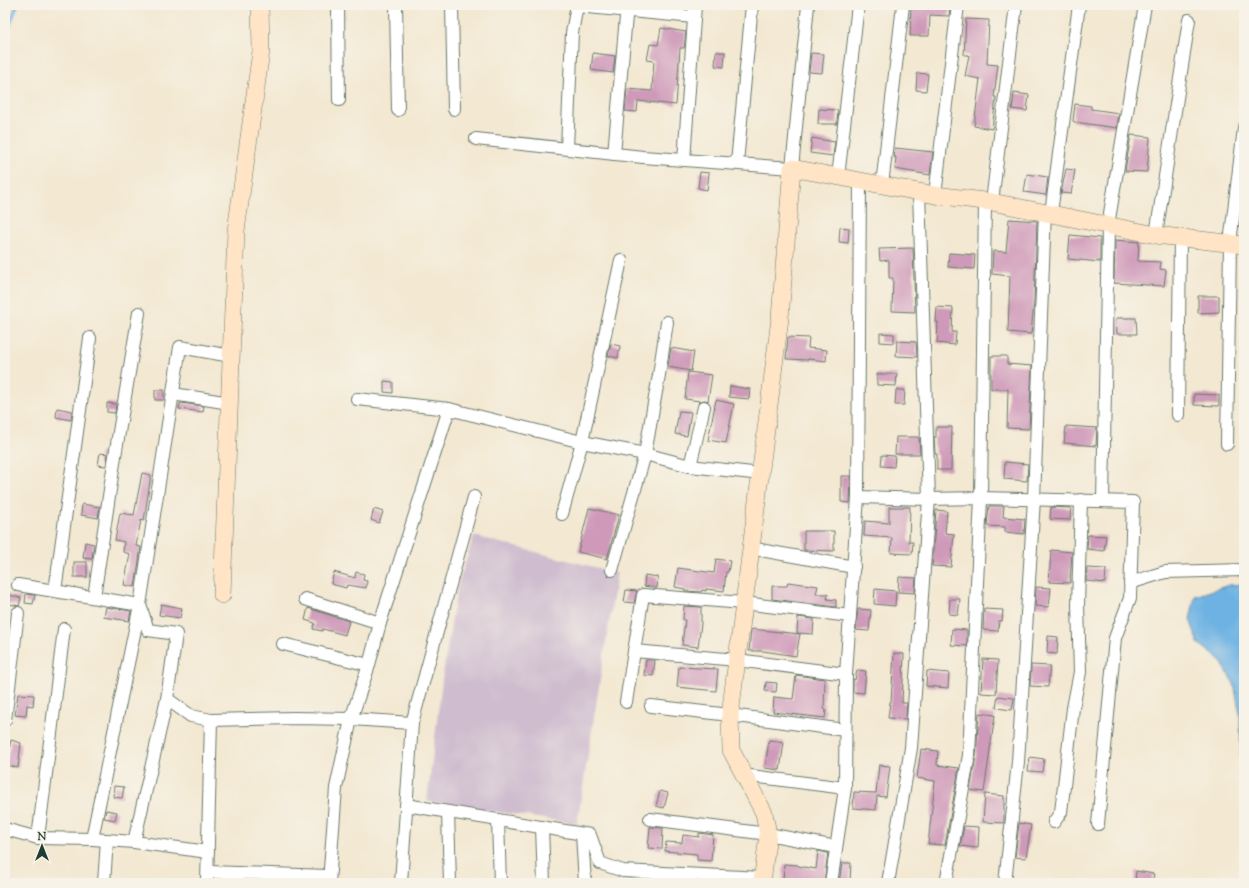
<svg xmlns="http://www.w3.org/2000/svg" width="1249" height="888" font-family="'Sorts Mill Goudy',serif">
<style>
.industrial{fill:#cfbdcf}
.water{fill:#6eb2e3;stroke:#46788c}
.lines{fill:none;stroke-linecap:round;stroke-linejoin:round}
.stream{stroke:#6eb2e3;stroke-width:3.5}
.building{fill:#cf9ab9}
.street-casing{stroke:#69796b;stroke-width:14}
.secondary-casing{stroke:#69796b;stroke-width:18}
.street{stroke:#fff;stroke-width:12}
.secondary{stroke:#ffe4c6;stroke-width:17}
</style>
<rect width="100%" height="100%" fill="#f7f3e8"/>
<filter id="ink" filterUnits="userSpaceOnUse"><feTurbulence type="fractalNoise" baseFrequency=".025" numOctaves="2"/><feDisplacementMap in="SourceGraphic" scale="8" xChannelSelector="R" yChannelSelector="G"/><feConvolveMatrix kernelMatrix="1 2 1 2 8 2 1 2 1" color-interpolation-filters="sRGB"/></filter>
<filter id="wash" filterUnits="userSpaceOnUse"><feTurbulence type="fractalNoise" baseFrequency=".012" numOctaves="4" result="noise"/><feDisplacementMap in="SourceGraphic" scale="16" xChannelSelector="R" yChannelSelector="G"/><feGaussianBlur stdDeviation="0.9" result="paint"/><feColorMatrix in="noise" values="0 0 0 0 0 0 0 0 0 0 0 0 0 0 0 0 0 1.4 0 .05"/><feComposite in="paint" operator="in"/></filter>
<g filter="url(#wash)">
<rect width="100%" height="100%" fill="#f3e8d2"/>
<polygon class="industrial" points="474,536 617,573 577,824 427,801 442,680 457,588"/>
<polygon class="water" points="1244,584 1244,766 1241,764 1240,714 1234,684 1220,660 1198,643 1190,619 1195,596 1229,585"/>
<g class="lines">
<polyline class="stream" points="5,38 17,5"/>
</g>
<g id="blocks">
<g class="building">
<polygon points="911,5 950,5 949,16 930,15 929,36 910,36"/>
<polygon points="966,19 989,20 987,64 998,65 994,97 996,97 992,129 974,126 980,79 965,76 969,55 964,55"/>
<polygon points="661,28 686,32 684,48 680,48 676,105 638,101 637,112 625,111 627,89 652,91 654,61 647,60 650,44 658,45"/>
<polygon points="716,52 725,52 724,67 715,66"/>
<polygon points="593,53 615,56 613,73 591,70"/>
<polygon points="811,53 824,54 822,73 809,72"/>
<polygon points="917,73 928,74 926,91 916,90"/>
<polygon points="1014,93 1029,95 1027,111 1012,109"/>
<polygon points="1075,104 1091,106 1091,109 1119,113 1117,128 1074,122 1073,121"/>
<polygon points="819,109 838,110 837,124 818,124"/>
<polygon points="1131,135 1150,137 1147,172 1125,171"/>
<polygon points="812,138 835,142 833,156 810,153"/>
<polygon points="895,148 933,152 930,175 895,169 896,157 894,157"/>
<polygon points="1066,169 1075,170 1071,194 1061,193"/>
<polygon points="700,172 709,173 707,190 698,188"/>
<polygon points="1027,174 1048,177 1046,195 1024,192"/>
<polygon points="1009,219 1037,221 1034,302 1031,334 1008,332 1010,276 992,274 993,251 1006,252"/>
<polygon points="840,227 849,228 848,243 839,242"/>
<polygon points="1070,235 1100,238 1100,262 1068,259"/>
<polygon points="1115,240 1139,242 1138,261 1161,262 1160,269 1166,270 1164,286 1114,283"/>
<polygon points="913,248 915,312 892,311 893,278 889,278 889,260 880,261 879,249"/>
<polygon points="949,253 975,255 974,269 948,267"/>
<polygon points="1198,296 1219,296 1219,312 1198,313"/>
<polygon points="937,307 953,308 952,332 956,332 955,345 937,343 938,322 936,322"/>
<polygon points="1116,318 1136,318 1137,334 1117,334"/>
<polygon points="880,333 894,334 894,343 880,342"/>
<polygon points="788,337 809,338 808,348 827,350 826,361 808,359 808,360 786,359"/>
<polygon points="897,341 916,342 917,357 896,356"/>
<polygon points="611,344 620,346 618,358 608,356"/>
<polygon points="671,348 694,352 691,371 668,367"/>
<polygon points="991,356 1007,356 1007,364 1032,366 1029,429 1007,428 1008,389 991,389"/>
<polygon points="688,372 712,375 708,401 705,400 700,401 685,399"/>
<polygon points="877,374 897,374 896,386 877,385"/>
<polygon points="384,381 393,382 393,393 384,392"/>
<polygon points="730,386 750,389 749,399 729,397"/>
<rect x="155" y="390" width="9" height="10"/>
<polygon points="896,390 905,390 904,405 895,405"/>
<polygon points="1194,394 1219,395 1219,406 1194,405"/>
<polygon points="716,400 734,404 726,443 708,440"/>
<polygon points="107,403 116,404 115,413 107,412"/>
<polygon points="180,403 204,406 203,412 179,409"/>
<polygon points="57,408 72,411 71,420 56,417"/>
<polygon points="679,411 691,412 687,436 675,434"/>
<polygon points="1066,426 1097,428 1096,446 1064,443"/>
<polygon points="936,427 952,427 951,470 937,470 937,454 935,454 934,437 936,437"/>
<polygon points="896,437 919,437 920,454 895,454"/>
<polygon points="100,453 108,454 106,466 98,465"/>
<polygon points="882,455 895,456 894,467 881,466"/>
<polygon points="1005,462 1028,464 1027,481 1004,479"/>
<polygon points="142,473 151,475 144,521 141,520 136,546 141,547 135,587 124,585 130,554 123,552 124,542 115,540 120,513 134,515"/>
<polygon points="841,476 851,476 850,503 841,502"/>
<polygon points="82,504 100,507 98,518 81,515"/>
<polygon points="989,506 1004,506 1003,517 1025,519 1024,534 1005,532 1005,527 987,526"/>
<polygon points="889,507 910,507 909,542 913,542 912,554 891,553 892,538 864,536 865,521 889,523"/>
<polygon points="1051,507 1071,508 1070,520 1050,519"/>
<polygon points="589,508 619,515 607,559 578,552"/>
<polygon points="374,509 383,512 379,523 371,520"/>
<polygon points="936,510 947,511 945,533 954,534 951,567 932,566"/>
<polygon points="804,531 834,531 834,551 804,550"/>
<polygon points="1088,535 1106,536 1104,551 1087,549"/>
<polygon points="85,542 94,544 92,559 83,558"/>
<polygon points="1051,550 1072,552 1070,583 1049,582"/>
<polygon points="716,559 730,561 728,572 726,572 724,591 706,589 706,591 702,590 701,592 685,591 685,589 675,587 678,568 714,573"/>
<rect x="74" y="562" width="13" height="15"/>
<polygon points="1087,568 1106,569 1105,583 1086,581"/>
<polygon points="334,572 355,578 356,572 364,574 363,580 367,581 366,588 347,585 346,588 331,584"/>
<polygon points="645,575 658,577 657,588 644,586"/>
<polygon points="899,577 916,578 915,593 898,592"/>
<polygon points="788,582 818,586 816,594 828,594 827,599 836,600 836,607 772,599 772,586 787,586"/>
<polygon points="1036,587 1051,588 1049,607 1035,606"/>
<polygon points="875,589 896,591 895,606 874,604"/>
<polygon points="626,590 637,591 634,603 624,602"/>
<polygon points="5,594 21,598 19,606 5,603"/>
<polygon points="26,594 35,595 33,604 25,603"/>
<polygon points="950,599 960,599 958,615 949,614"/>
<polygon points="161,604 182,608 180,618 159,615"/>
<polygon points="684,606 701,607 701,624 698,647 682,645 685,620 683,620"/>
<polygon points="106,607 131,611 129,621 104,617"/>
<polygon points="308,608 349,621 345,635 323,629 322,631 313,629 315,623 305,620"/>
<polygon points="858,609 871,610 869,631 856,630"/>
<polygon points="984,609 1003,610 1002,621 999,621 998,631 983,630"/>
<polygon points="798,617 814,619 813,634 797,633"/>
<polygon points="751,629 800,634 796,656 763,651 749,651"/>
<polygon points="952,629 967,630 967,646 951,645"/>
<polygon points="1048,636 1058,637 1057,654 1047,653"/>
<polygon points="894,653 904,654 902,703 907,703 906,719 888,718 890,702 891,702"/>
<polygon points="983,659 998,660 996,694 981,693"/>
<polygon points="646,660 655,660 653,676 644,675"/>
<polygon points="1031,665 1050,666 1048,687 1030,686"/>
<polygon points="679,667 718,669 716,691 677,687"/>
<polygon points="857,670 866,671 864,693 853,692 853,679 855,680"/>
<polygon points="927,671 949,673 948,688 926,686"/>
<polygon points="796,675 825,679 824,709 826,710 825,718 773,712 774,697 793,699"/>
<polygon points="766,682 777,683 776,692 765,691"/>
<polygon points="18,694 34,695 33,706 27,705 26,716 15,715"/>
<polygon points="998,696 1014,698 1012,710 996,708"/>
<polygon points="979,713 995,715 984,792 970,790 976,756"/>
<polygon points="11,740 21,743 18,768 6,765"/>
<polygon points="769,740 784,742 780,770 765,768"/>
<polygon points="921,749 938,751 937,765 959,768 945,845 928,844 935,781 917,778"/>
<polygon points="1030,757 1044,759 1042,772 1028,771"/>
<polygon points="879,765 890,766 886,797 877,796 876,810 853,808 854,792 876,793"/>
<polygon points="114,786 124,787 122,798 113,797"/>
<polygon points="660,791 668,793 664,808 656,806"/>
<polygon points="985,794 1004,796 1004,823 983,822"/>
<polygon points="106,810 117,812 115,820 104,818"/>
<polygon points="1019,823 1031,825 1026,858 1015,857"/>
<polygon points="964,826 979,827 978,848 960,846"/>
<polygon points="650,827 663,828 662,849 648,848"/>
<polygon points="699,833 713,835 711,861 697,860 697,854 665,851 666,842 682,843 683,835 699,837"/>
<polygon points="818,851 828,853 824,883 783,883 784,864 798,865 798,866 816,869"/>
<polygon points="842,863 851,863 850,883 839,883"/>
<polygon points="1136,871 1154,874 1152,883 1135,883"/>
</g>
</g>
</g>
<g filter="url(#ink)">
<use href="#blocks" fill-opacity="0" stroke="#69796b" stroke-width="1"/>
<g class="lines">
<g class="street-casing">
<g id="street">
<polyline points="338,5 339,100"/>
<polyline points="396,5 398,110"/>
<polyline points="452,5 454,109"/>
<polyline points="577,6 694,17"/>
<polyline points="476,139 643,157 792,168 808,5"/>
<polyline points="567,148 572,33 577,5"/>
<polyline points="614,154 627,5"/>
<polyline points="684,160 695,5"/>
<polyline points="737,163 752,5"/>
<polyline points="838,177 858,5"/>
<polyline points="882,185 903,5"/>
<polyline points="935,195 958,5"/>
<polyline points="992,202 1016,5"/>
<polyline points="1051,213 1079,5"/>
<polyline points="1156,235 1189,20"/>
<polyline points="173,394 230,403"/>
<polyline points="357,399 449,409 582,442 645,454 690,466 761,474"/>
<polyline points="1178,415 1180,237"/>
<polyline points="1227,444 1230,243 1244,128"/>
<polyline points="690,466 704,407"/>
<polyline points="858,497 929,499 981,498 1133,502 1130,598 1115,638 1098,824"/>
<polyline points="1103,501 1108,225 1145,5"/>
<polyline points="562,514 582,442 621,260"/>
<polyline points="750,548 854,567"/>
<polyline points="612,570 645,454 659,375 667,322"/>
<polyline points="1130,583 1165,572 1244,570"/>
<polyline points="18,585 140,605 148,630 176,634 167,699 191,716 211,720 294,718 351,719 412,723"/>
<polyline points="55,591 90,338"/>
<polyline points="94,597 115,456 139,313"/>
<polyline points="305,599 380,623"/>
<polyline points="283,644 369,665"/>
<polyline points="634,651 737,660 846,674"/>
<polyline points="626,702 643,595 743,603 850,616"/>
<polyline points="651,706 730,715 845,730"/>
<polyline points="5,720 18,613"/>
<polyline points="743,775 845,788"/>
<polyline points="406,805 590,835 600,863 623,871 762,878"/>
<polyline points="448,812 450,883"/>
<polyline points="650,819 768,834 836,847"/>
<polyline points="498,820 500,883"/>
<polyline points="1054,822 1061,812 1073,708 1080,672 1078,605 1081,500"/>
<polyline points="542,827 544,883"/>
<polyline points="5,829 38,838 92,839 134,842 208,852"/>
<polyline points="582,834 585,883"/>
<polyline points="38,838 64,629"/>
<polyline points="92,839 140,605 180,347 231,356"/>
<polyline points="134,842 167,699"/>
<polyline points="208,872 329,876"/>
<polyline points="104,883 107,840"/>
<polyline points="207,883 211,720"/>
<polyline points="329,883 336,788 351,719 369,665 380,623 449,409"/>
<polyline points="401,883 412,723 474,497"/>
<polyline points="831,883 845,788 846,674 858,497 860,181"/>
<polyline points="888,883 911,748 929,499 919,192"/>
<polyline points="946,883 969,755 981,498 985,201"/>
<polyline points="1005,883 1018,762 1034,499 1045,212"/>
</g>
</g>
<g class="secondary-casing">
<g id="secondary">
<polyline points="222,595 236,231 261,51 260,5"/>
<polyline points="762,883 768,834 764,813 731,750 730,715 780,318 792,168 935,195 992,202 1156,235 1244,245"/>
</g>
</g>
<use href="#street" class="street"/>
<use href="#secondary" class="secondary"/>
</g>
</g>
<rect width="1249" height="888" fill="none" stroke="#f7f3e8" stroke-width="20"/>
<g transform="translate(42 846)" stroke="#f7f3e8" stroke-width="3" paint-order="stroke">
<path d="M0-3L7 15L0 10L-7 15Z" fill="#1f3d34"/>
<text y="-6" font-size="11" font-weight="bold" text-anchor="middle" fill="#1f3d34">N</text>
</g>
</svg>
